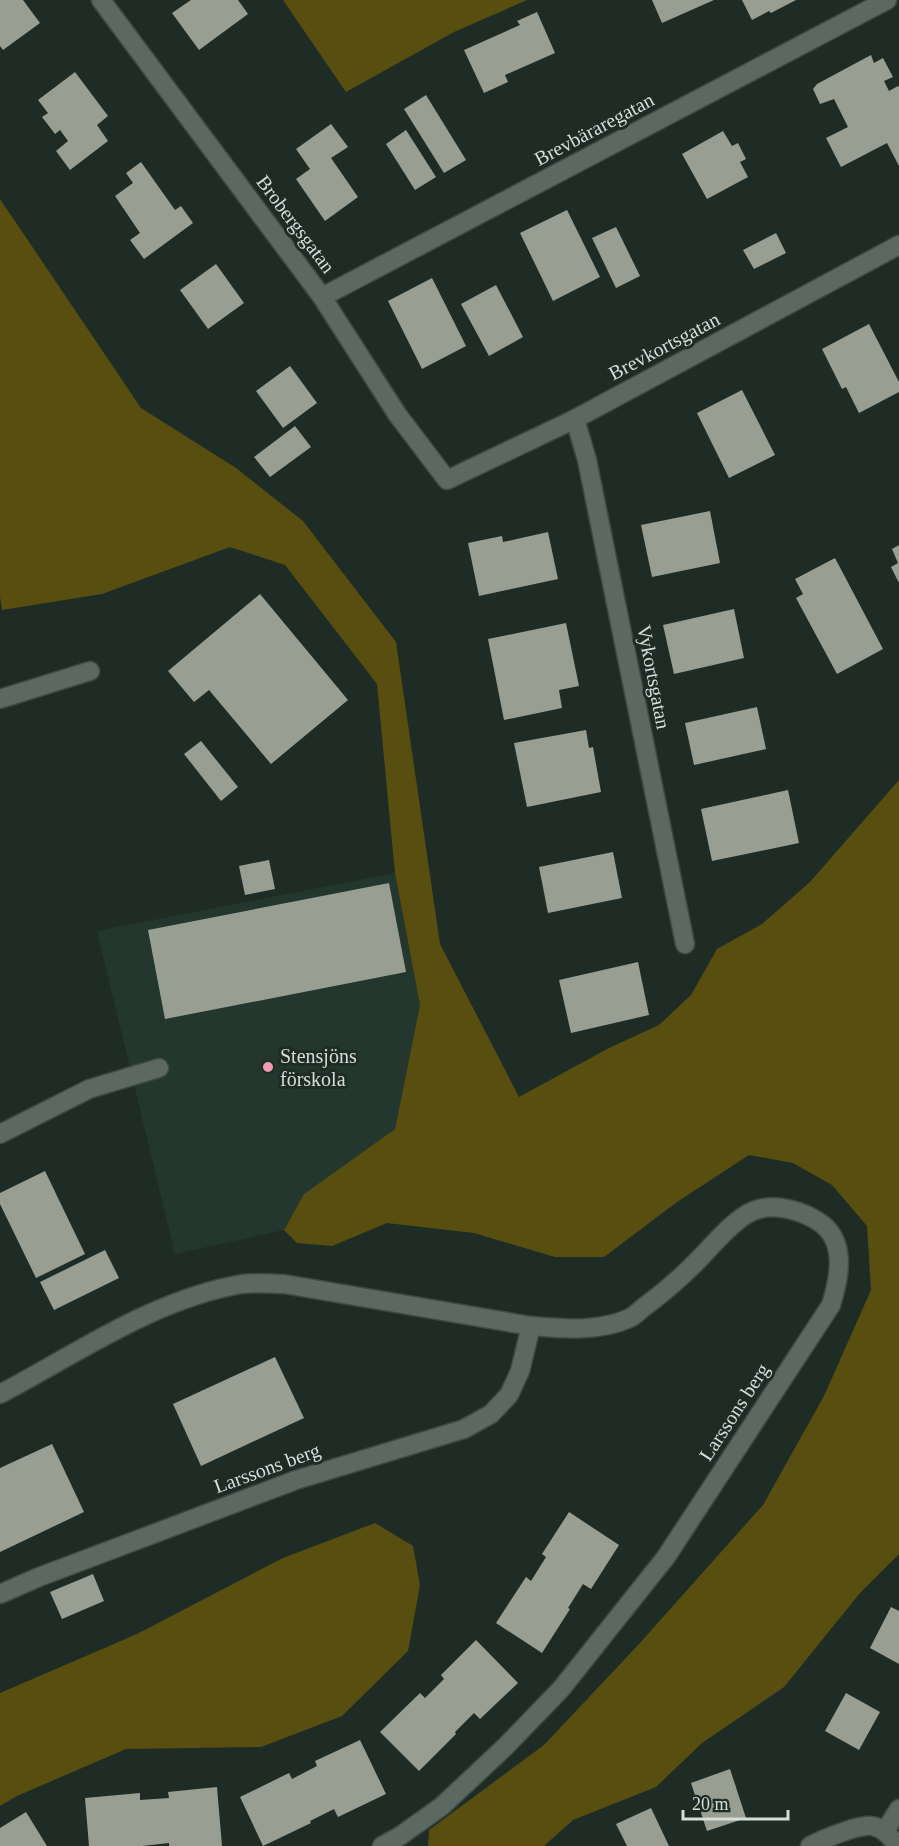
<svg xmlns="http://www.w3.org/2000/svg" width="899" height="1846" font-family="'Times New Roman',serif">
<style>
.built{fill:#23372e}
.green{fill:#584e10}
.building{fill:#989f92}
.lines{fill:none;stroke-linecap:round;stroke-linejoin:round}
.street-casing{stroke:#3e4944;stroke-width:21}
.street{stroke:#5b6962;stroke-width:18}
.poi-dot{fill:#f19ab1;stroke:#1f2c26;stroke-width:2}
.labels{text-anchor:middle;stroke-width:6;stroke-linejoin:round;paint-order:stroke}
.street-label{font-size:20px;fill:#d6deda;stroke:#1f2c26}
.poi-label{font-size:20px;fill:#d6deda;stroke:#1f2c26;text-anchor:start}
</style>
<rect width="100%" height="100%" fill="#1f2c26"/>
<polygon class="built" points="395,873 420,1005 395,1129 304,1194 284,1230 175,1254 97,931"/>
<g class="green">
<polygon points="283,0 527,0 454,32 346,92"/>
<polygon points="0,199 141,408 236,468 303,521 396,642 440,944 519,1097 609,1048 659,1025 691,995 717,949 762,924 810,882 899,780 899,1554 860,1593 784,1687 702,1743 656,1787 573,1820 544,1846 428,1846 429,1830 544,1745 639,1644 763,1505 824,1396 871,1290 867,1226 832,1185 793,1163 749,1155 677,1202 604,1257 555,1257 474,1233 387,1223 332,1246 297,1243 284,1230 304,1194 395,1129 420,1005 395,873 377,684 285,565 230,547 102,594 2,610 0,597"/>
<polygon points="375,1523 413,1546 420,1585 408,1651 342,1716 261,1747 126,1749 17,1796 0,1806 0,1693 137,1634 283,1558"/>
</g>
<g class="building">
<polygon points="0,0 23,0 40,23 3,50 0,46"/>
<polygon points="191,0 238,0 248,14 199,50 172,13"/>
<polygon points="652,0 714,0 662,23"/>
<polygon points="742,0 796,0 771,13 769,11 752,20"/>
<polygon points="537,12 555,53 505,75 508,82 484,93 464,50 520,25 517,21"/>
<polygon points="871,55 874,63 883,58 893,77 884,81 889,91 898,86 899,87 899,166 887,143 841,167 826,138 848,127 834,99 820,104 813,89 817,84"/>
<polygon points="75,72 108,116 97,125 108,141 70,170 56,151 68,141 60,130 55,134 42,117 48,113 38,100"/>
<polygon points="426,95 466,160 444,173 404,109"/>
<polygon points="331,124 348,147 331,158 358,197 325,221 296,179 310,169 296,149"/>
<polygon points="406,130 436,177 415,190 386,144"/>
<polygon points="723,131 732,146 738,143 746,159 740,162 748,177 707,199 682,154"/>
<polygon points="141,162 175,210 181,206 193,223 144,259 130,240 140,233 115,196 133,183 126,173"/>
<polygon points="567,210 600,277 553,301 520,233"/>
<polygon points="616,227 640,276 616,288 592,238"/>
<polygon points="776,233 786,253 754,269 743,250"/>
<polygon points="216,264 244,303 208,329 180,290"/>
<polygon points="432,278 466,346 422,369 388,301"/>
<polygon points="496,285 523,337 489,356 461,304"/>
<polygon points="869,324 899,382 899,392 859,413 846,387 842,389 822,349"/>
<polygon points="290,366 317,403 283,428 256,391"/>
<polygon points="742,390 775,455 729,478 697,413"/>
<polygon points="295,426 311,447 270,477 254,457"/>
<polygon points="710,511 720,563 652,577 641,525"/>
<polygon points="548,532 558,579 479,596 468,543 502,536 503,542"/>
<polygon points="899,545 899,583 891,567 898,563 892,549"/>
<polygon points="835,558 883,649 837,674 796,598 803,594 795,579"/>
<polygon points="260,594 348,700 271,764 209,690 194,702 168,671"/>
<polygon points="734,609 744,658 674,674 663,625"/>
<polygon points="566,623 579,686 559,690 562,708 504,720 488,639"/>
<polygon points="757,707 766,749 694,765 685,723"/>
<polygon points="586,730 589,748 593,747 601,792 527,807 514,743"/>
<polygon points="201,741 238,787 221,801 184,754"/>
<polygon points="788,790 799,843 712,861 701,809"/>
<polygon points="613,852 622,898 548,913 539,867"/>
<polygon points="269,860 275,889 245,895 239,866"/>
<polygon points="389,883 406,972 165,1019 148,930"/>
<polygon points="638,962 649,1015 571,1033 559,980"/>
<polygon points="45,1171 85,1254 36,1278 0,1204 0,1193"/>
<polygon points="105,1250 119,1278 54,1310 40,1282"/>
<polygon points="275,1357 304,1418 201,1466 173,1404"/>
<polygon points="52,1444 84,1512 0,1552 0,1468"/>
<polygon points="569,1512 619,1545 591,1589 583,1584 568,1608 570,1609 542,1653 496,1623 526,1577 531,1581 546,1557 542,1554"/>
<polygon points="93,1574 104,1601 62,1619 50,1592"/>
<polygon points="891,1607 899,1611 899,1664 870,1648"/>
<polygon points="476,1640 518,1683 480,1719 474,1713 455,1732 456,1734 419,1771 380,1732 420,1693 425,1698 444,1679 441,1675"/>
<polygon points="846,1693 880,1712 859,1750 825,1731"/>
<polygon points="360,1740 386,1794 338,1817 334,1809 310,1821 311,1823 263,1846 240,1797 289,1773 292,1779 317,1766 315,1761"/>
<polygon points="730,1769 746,1818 707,1831 691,1783"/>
<polygon points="217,1787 222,1846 169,1846 169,1843 142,1846 89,1846 85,1798 140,1793 140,1800 169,1798 168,1792"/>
<polygon points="651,1808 669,1846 627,1846 616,1824"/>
<polygon points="26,1812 47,1846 0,1846 0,1828"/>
</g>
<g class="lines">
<g class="street-casing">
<g id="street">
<polyline points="101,0 322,297 397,414 447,480 575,419 899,245"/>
<polyline points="322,297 887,0"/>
<polyline points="575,419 587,460 685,944"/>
<polyline points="0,699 90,671"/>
<polyline points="0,1134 89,1089 159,1068"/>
<path d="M 0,1394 C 78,1353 154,1299 242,1284 C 256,1282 270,1284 284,1284 L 531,1326 C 564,1329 599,1332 630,1318 C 636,1315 642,1308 648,1304 C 668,1289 685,1274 702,1256 C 715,1242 736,1218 753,1211 C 775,1202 804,1211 822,1224 C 847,1244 839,1279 831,1305 L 666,1557 L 561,1689 L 505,1747 L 442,1806 L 400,1836 L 382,1846"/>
<polyline points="0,1594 39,1577 296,1480 464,1429 491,1414 509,1395 520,1371 531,1326"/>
<polyline points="885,1831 899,1809"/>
<path d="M 810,1846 C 822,1839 860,1824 872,1826 C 884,1828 891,1837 897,1846"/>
</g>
</g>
<use href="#street" class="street"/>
</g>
<circle class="poi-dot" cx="268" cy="1067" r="6"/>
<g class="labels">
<g class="street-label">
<text transform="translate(594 129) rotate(-28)" y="7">Brevbäraregatan</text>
<text transform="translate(296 224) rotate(53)" y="7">Brobergsgatan</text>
<text transform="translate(664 346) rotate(-28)" y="7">Brevkortsgatan</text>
<text transform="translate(654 677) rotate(79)" y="7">Vykortsgatan</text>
<text transform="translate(734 1412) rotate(-57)" y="7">Larssons berg</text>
<text transform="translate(267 1468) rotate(-20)" y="7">Larssons berg</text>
</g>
<g class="poi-label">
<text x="280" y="1063">Stensjöns<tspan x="280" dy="23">förskola</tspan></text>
</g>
</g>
<path d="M683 1810v9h105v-9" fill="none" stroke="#d6deda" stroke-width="3"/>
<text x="692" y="1810" font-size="18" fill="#d6deda" stroke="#1f2c26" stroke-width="4.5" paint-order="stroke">20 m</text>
</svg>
